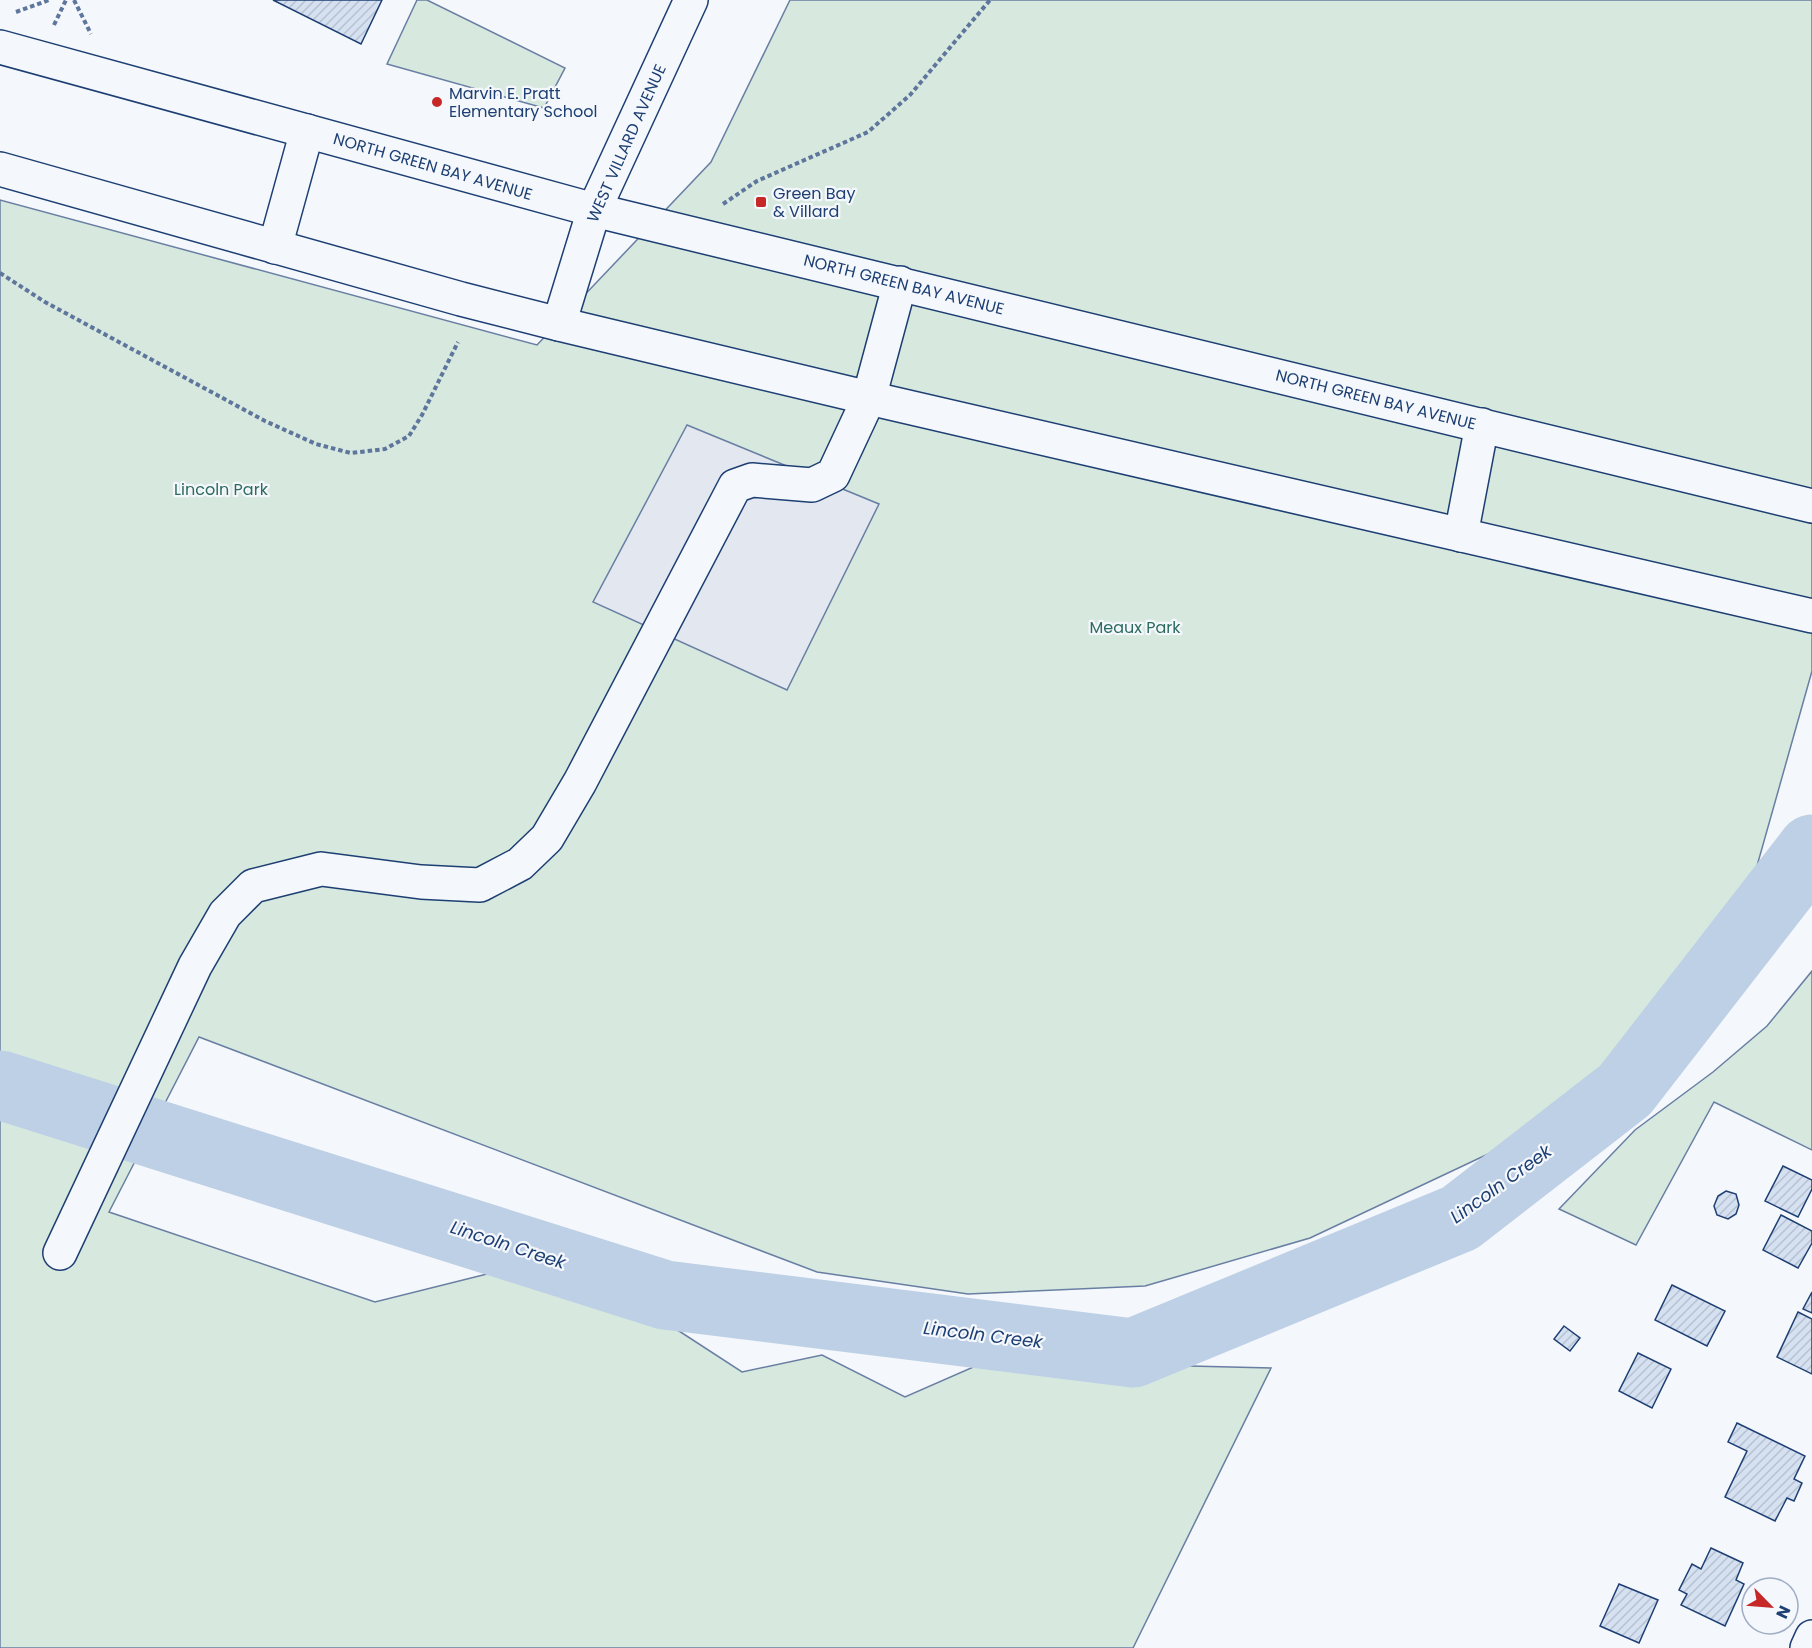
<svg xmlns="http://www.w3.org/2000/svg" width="1812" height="1648" font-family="Poppins,sans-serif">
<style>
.park{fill:#d7e8df;stroke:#687fa3;stroke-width:1.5}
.parking{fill:#e3e8f0;stroke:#687fa3;stroke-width:1.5}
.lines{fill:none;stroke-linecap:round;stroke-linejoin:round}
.river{stroke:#bed0e5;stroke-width:69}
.building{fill:url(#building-hatch);stroke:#1d3f73;stroke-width:1.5}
.minor-casing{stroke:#1d3f73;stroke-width:36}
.major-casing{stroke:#1d3f73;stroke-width:36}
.path{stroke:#5e769c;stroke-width:4;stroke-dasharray:4.5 3;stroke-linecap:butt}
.minor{stroke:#f4f7fb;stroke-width:33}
.major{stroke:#f4f7fb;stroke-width:33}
.poi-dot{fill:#c62828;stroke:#f4f7fb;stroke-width:2}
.labels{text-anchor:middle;stroke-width:4.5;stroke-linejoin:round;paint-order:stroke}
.poi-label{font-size:16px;fill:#1d3f73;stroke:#f4f7fb;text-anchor:start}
.street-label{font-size:16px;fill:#1d3f73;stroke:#f4f7fb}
.park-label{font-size:16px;fill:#2c6c60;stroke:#f4f7fb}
.water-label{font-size:18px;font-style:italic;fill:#1d3f73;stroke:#f4f7fb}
</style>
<defs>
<pattern id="building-hatch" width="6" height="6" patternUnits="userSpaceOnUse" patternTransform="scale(1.5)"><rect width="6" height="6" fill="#d5e0f0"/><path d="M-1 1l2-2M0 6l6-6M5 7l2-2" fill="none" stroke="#b6c1d1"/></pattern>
</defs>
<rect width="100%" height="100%" fill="#f4f7fb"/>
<g class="park">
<polygon points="417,0 427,0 565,68 544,108 387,64"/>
<polygon points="790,0 1812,0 1812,671 1755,873 1679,1002 1537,1131 1310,1238 1145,1286 968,1294 817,1272 199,1037 109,1212 375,1302 503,1270 676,1329 742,1372 822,1355 905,1397 987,1361 1271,1368 1133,1648 0,1648 0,200 537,345 711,162"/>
<polygon points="1812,971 1812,1150 1714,1102 1636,1245 1559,1209 1635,1130 1713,1072 1767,1026"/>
</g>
<polygon class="parking" points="687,425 879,504 787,690 593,602"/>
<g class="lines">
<polyline class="river" points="0,1085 665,1295 1133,1353 1460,1218 1625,1090 1812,849"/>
</g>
<g class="building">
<polygon points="273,0 382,0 361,44"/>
<polygon points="1783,1166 1812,1180 1812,1189 1798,1217 1765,1201"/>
<polygon points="1726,1191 1736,1194 1739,1205 1736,1214 1728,1219 1717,1215 1714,1206 1718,1196"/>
<polygon points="1781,1215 1812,1231 1812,1243 1798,1268 1763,1250"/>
<polygon points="1672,1285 1725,1311 1707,1346 1655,1320"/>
<polygon points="1812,1292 1812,1313 1803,1309"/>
<polygon points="1798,1312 1812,1319 1812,1374 1777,1357"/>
<polygon points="1564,1326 1580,1338 1570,1351 1554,1339"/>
<polygon points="1638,1353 1671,1369 1652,1408 1619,1391"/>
<polygon points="1737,1423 1805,1456 1794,1479 1802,1483 1794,1501 1787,1498 1775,1521 1725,1497 1747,1451 1728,1442"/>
<polygon points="1711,1548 1743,1563 1736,1580 1744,1584 1725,1626 1681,1605 1687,1594 1679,1590 1692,1564 1701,1569"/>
<polygon points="1619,1584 1658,1600 1639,1643 1600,1626"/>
</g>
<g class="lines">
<g class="minor-casing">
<g id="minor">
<polyline points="275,247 307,131"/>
<polyline points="559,324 594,210 691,0"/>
<polyline points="1461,535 1482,425"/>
<polyline points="60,1253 195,966 225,914 253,886 321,869 421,882 480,885 520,864 547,838 580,782 735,486 752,480 812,485 833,475 869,398 900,283"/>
<polyline points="1807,1648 1812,1637"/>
</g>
</g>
<g class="major-casing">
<g id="major">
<polyline points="0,47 594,210 1812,506"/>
<polyline points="0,169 461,299 559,324 869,398 1812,616"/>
</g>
</g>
<g class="path">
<polyline points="74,0 91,34"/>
<polyline points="16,12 49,0"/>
<polyline points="54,25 66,0"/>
<polyline points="723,204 757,181 868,132 910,95 990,0"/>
<polyline points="0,273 45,302 265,421 316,444 351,453 385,449 409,436 422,415 458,342"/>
</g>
<use href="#minor" class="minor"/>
<use href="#major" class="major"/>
</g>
<g class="poi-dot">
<circle cx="437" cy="102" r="6"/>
<rect x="755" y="196" width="12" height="12" rx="3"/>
</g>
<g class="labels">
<g class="poi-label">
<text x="449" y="99">Marvin E. Pratt<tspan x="449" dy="18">Elementary School</tspan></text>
<text x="773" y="199">Green Bay<tspan x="773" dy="18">&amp; Villard</tspan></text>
</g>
<g class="street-label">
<text transform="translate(626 143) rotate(-66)" y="6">WEST VILLARD AVENUE</text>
<text transform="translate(433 166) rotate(16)" y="6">NORTH GREEN BAY AVENUE</text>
<text transform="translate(904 284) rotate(14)" y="6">NORTH GREEN BAY AVENUE</text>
<text transform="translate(1376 399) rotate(14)" y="6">NORTH GREEN BAY AVENUE</text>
</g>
<g class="park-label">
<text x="221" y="495">Lincoln Park</text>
<text x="1135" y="633">Meaux Park</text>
</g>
<g class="water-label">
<text transform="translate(1501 1184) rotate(-36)" y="6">Lincoln Creek</text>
<text transform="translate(508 1245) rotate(18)" y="6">Lincoln Creek</text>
<text transform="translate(983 1335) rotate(7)" y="6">Lincoln Creek</text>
</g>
</g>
<g transform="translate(1770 1606) rotate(115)"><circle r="28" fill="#f4f7fb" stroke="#9eadc5" stroke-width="1.5"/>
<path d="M0-4.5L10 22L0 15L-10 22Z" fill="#c62828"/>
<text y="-9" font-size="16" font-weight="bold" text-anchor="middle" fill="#1d3f73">N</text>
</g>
</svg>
